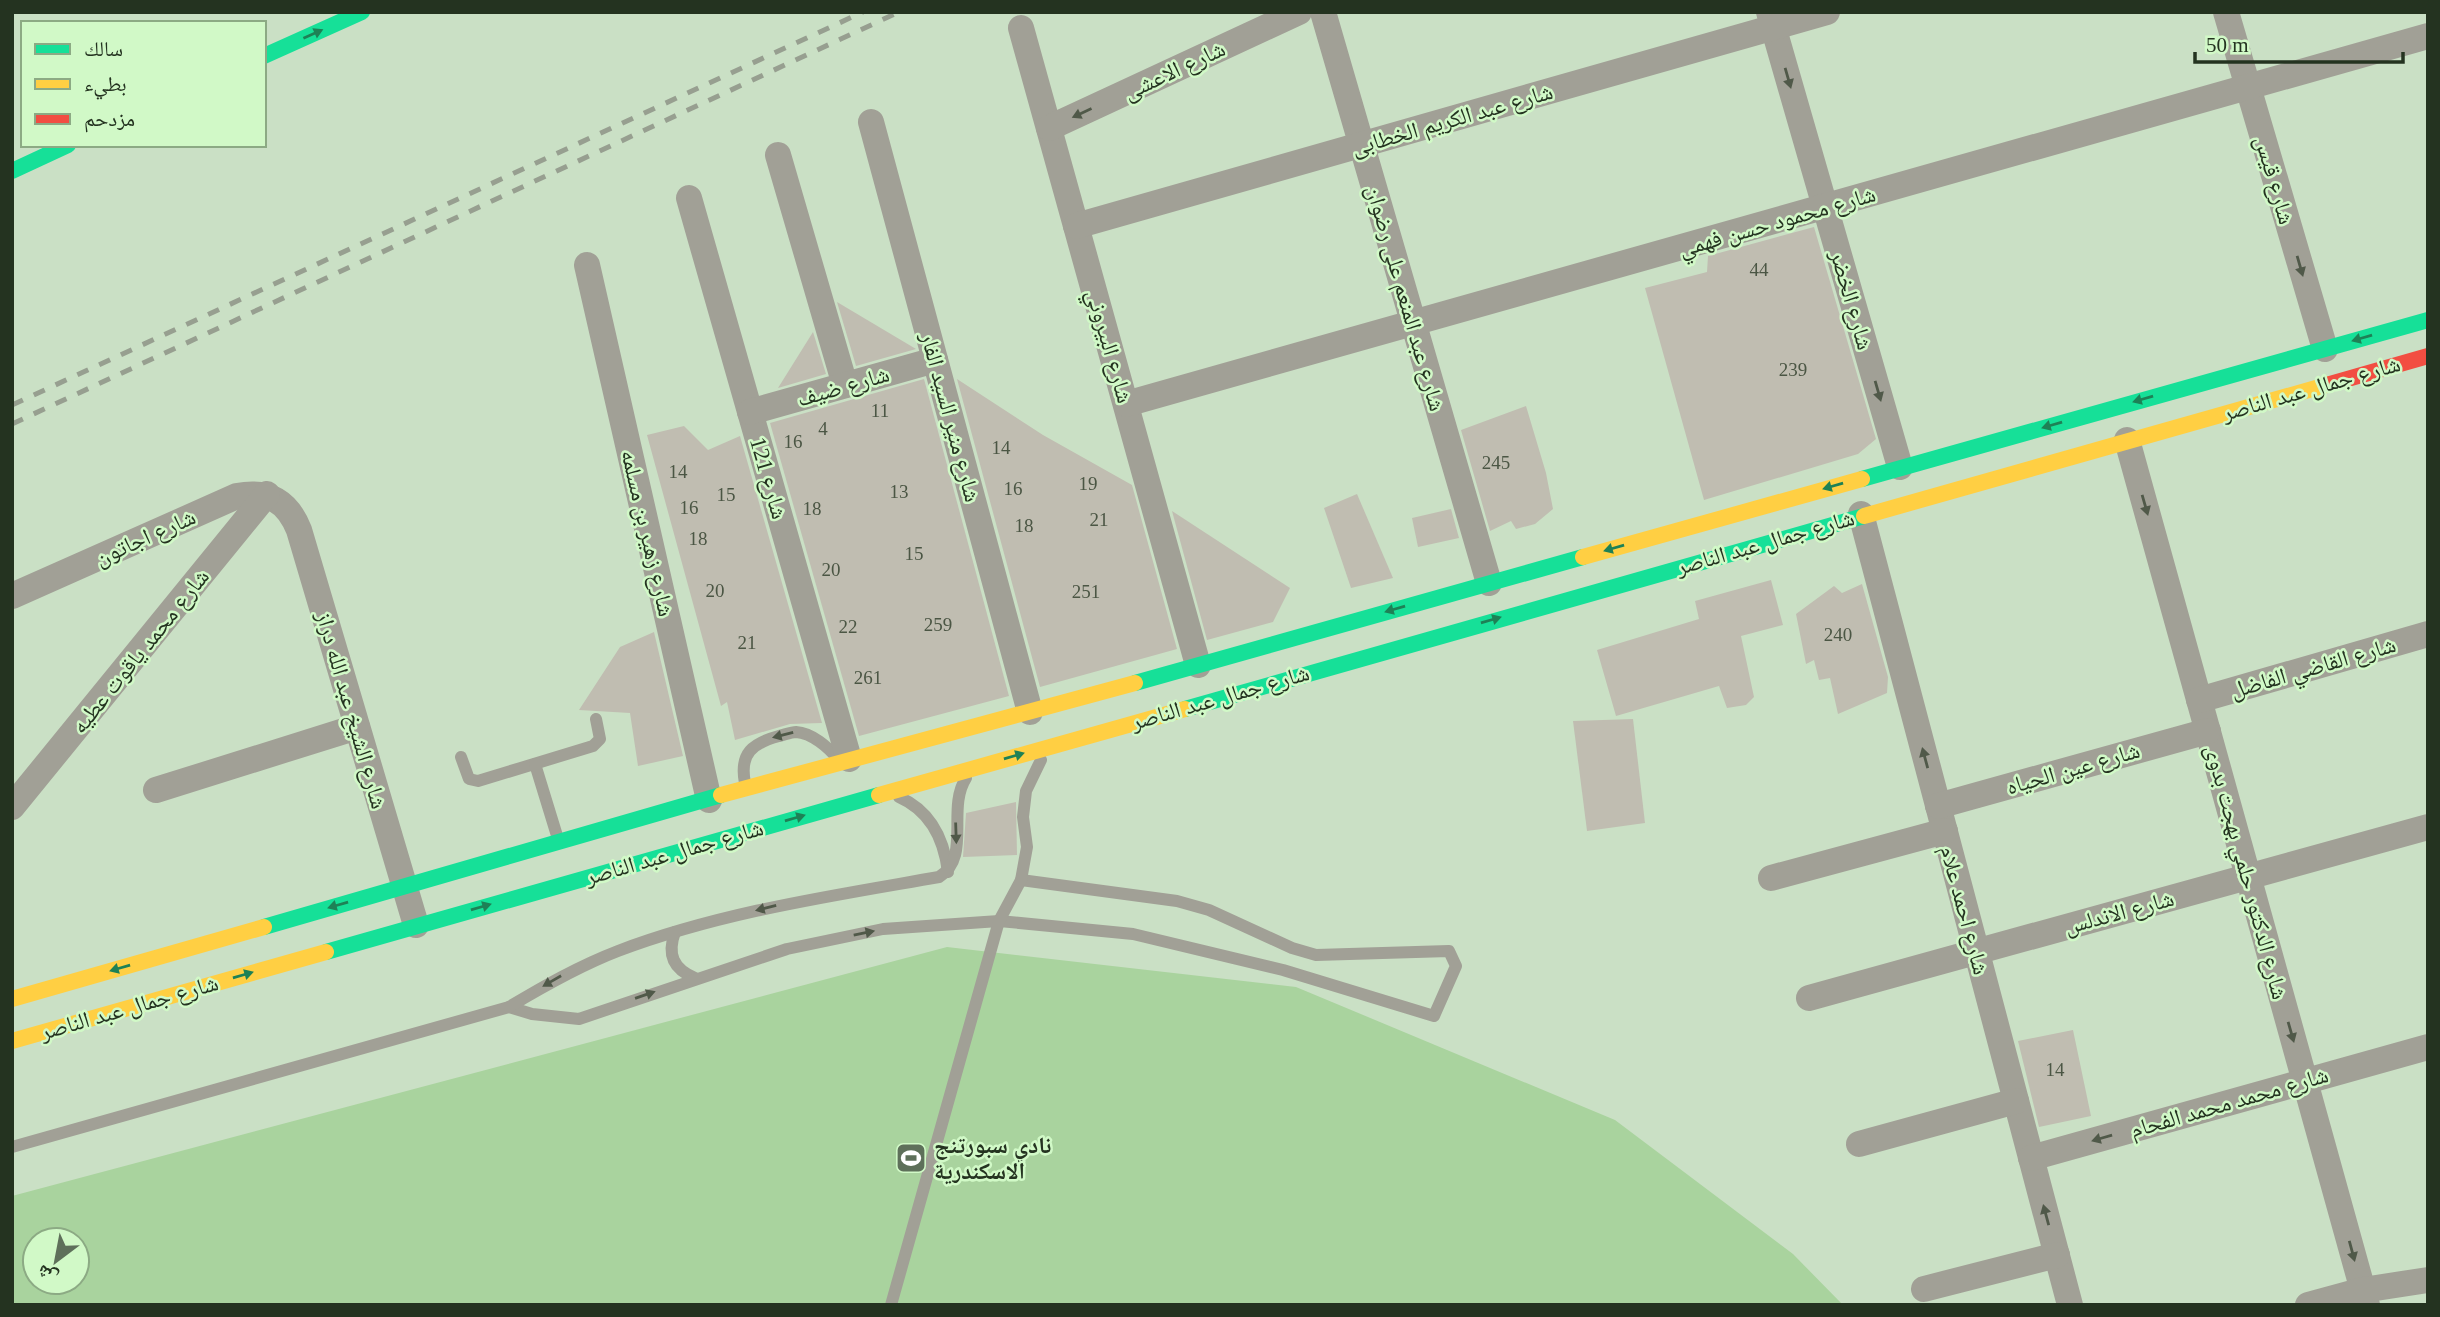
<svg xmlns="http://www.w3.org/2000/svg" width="2440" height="1317" font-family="'Times New Roman','Noto Naskh Arabic',serif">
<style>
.green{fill:#a9d39e;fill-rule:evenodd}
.building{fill:#c0bdb1}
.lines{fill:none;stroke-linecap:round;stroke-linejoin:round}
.lane{stroke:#a1a096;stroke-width:12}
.street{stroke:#a1a096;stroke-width:26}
.fast{stroke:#16e098;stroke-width:16}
.slow{stroke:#ffcf43;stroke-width:16}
.jam{stroke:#f24e42;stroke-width:16}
.rail{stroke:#979f90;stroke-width:5;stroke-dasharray:12 12;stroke-linecap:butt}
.oneway{fill:#1e8156}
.oneway2{fill:#505949}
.labels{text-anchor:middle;stroke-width:5;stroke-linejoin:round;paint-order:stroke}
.number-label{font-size:19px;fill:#4b5644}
.street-label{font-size:23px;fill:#243320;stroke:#d1f9c7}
.poi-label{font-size:23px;font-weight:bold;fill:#243320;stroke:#d1f9c7;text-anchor:start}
</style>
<rect width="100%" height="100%" fill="#cae0c5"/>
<path class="green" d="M 947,947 L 1296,987 L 1615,1120 L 1793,1254 L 1843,1305 L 12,1305 L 12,1196 ZM 35,1240 L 77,1240 L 77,1282 L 35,1282 Z"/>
<g class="building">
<polygon points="1814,227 1876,439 1858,454 1704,500 1645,288 1707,272 1708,256"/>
<polygon points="837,302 916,349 856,366"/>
<polygon points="813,332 826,374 778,388"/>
<polygon points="924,379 1009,696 859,736 770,423"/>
<polygon points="957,379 1043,435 1132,485 1177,649 1040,687"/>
<polygon points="1526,406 1546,473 1553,509 1535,524 1516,529 1511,521 1490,531 1461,430"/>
<polygon points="684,426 708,450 740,436 822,723 790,724 735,740 727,702 721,706 647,435"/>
<polygon points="1357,494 1393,578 1351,588 1324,508"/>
<polygon points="1451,509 1459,538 1418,547 1412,518"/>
<polygon points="1172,511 1290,588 1273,622 1207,640"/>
<polygon points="1771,580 1783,625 1741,636 1754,697 1746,705 1727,708 1719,686 1616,716 1597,650 1699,619 1695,601"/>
<polygon points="1862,584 1888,677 1887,693 1838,714 1830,678 1819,680 1814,660 1806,664 1796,614 1834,586 1842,593"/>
<polygon points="654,632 683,756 638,766 630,713 579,710 620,647"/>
<polygon points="1633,719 1645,823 1587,831 1573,721"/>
<polygon points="1016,802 1017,855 963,857 966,813"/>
<polygon points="2073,1030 2091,1116 2039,1127 2018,1041"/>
</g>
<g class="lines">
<g class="lane">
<polyline points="461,757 469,779 478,781 593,746 600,739 596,719"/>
<polyline points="535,764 558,839"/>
<path d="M 745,783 C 739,753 753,743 779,736 C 784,735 791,732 796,732 C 812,733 828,747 838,759"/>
<path d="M 899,797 C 931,811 944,839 948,872"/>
<path d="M 675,932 C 667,954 673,969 695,978"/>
<polyline points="509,1007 532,1014 579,1019 787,949 883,929 999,921 1133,934 1283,970 1434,1016 1456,966 1449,951 1316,955 1292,948 1209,910 1177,901 1021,880"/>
<path d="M 12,1147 L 509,1007 C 544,986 579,966 618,951 C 721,912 831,896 939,877 C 972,857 946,809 966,778"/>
<polyline points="891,1305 999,921 1021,880 1027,847 1023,817 1026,791 1041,760"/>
</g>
<g class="street">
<polyline points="1323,12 1489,583"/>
<polyline points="1769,12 1900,467"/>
<polyline points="2226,12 2325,349"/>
<polyline points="1021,28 1198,665"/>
<polyline points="871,122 1030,712"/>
<polyline points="1049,128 1299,12"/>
<polyline points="778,155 845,385"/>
<polyline points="689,198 849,759"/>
<polyline points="1076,226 1827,12"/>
<polyline points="587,265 709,800"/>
<polyline points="1126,404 2428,36"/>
<polyline points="750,412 935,360"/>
<polyline points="2127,440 2367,1305"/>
<polyline points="1861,514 2070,1305"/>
<path d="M 12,596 L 237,496 C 268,490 287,500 299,530 L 416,925"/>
<polyline points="2199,700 2428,634"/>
<polyline points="156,790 357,727"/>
<polyline points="1938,806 2208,731"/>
<polyline points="12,807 267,494"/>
<polyline points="1771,878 1945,831"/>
<polyline points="1809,998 2428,827"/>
<polyline points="1859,1144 2016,1101"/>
<polyline points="2031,1158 2428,1047"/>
<polyline points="1924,1289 2057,1255"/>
<polyline points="2308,1305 2363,1290 2428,1280"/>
</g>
<g class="fast">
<polyline points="264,56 362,12"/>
<polyline points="12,171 68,145"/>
<polyline points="1862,479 2428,320"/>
<polyline points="1135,683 1583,557"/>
<polyline points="1185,709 1864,516"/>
<polyline points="264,927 721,795"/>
<polyline points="326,952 879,795"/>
</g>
<g class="slow">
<polyline points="1864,516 2330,384"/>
<polyline points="1583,557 1862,479"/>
<polyline points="721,795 1135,683"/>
<polyline points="879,795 1185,709"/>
<polyline points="12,999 264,927"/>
<polyline points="12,1041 326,952"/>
</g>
<polyline class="jam" points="2330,384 2428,356"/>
<g class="rail">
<polyline points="12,405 863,12"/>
<polyline points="12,424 899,12"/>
</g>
</g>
<defs><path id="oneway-solid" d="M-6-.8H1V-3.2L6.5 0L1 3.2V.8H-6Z" transform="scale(1.75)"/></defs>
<g class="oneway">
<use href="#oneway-solid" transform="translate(313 34) rotate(-24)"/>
<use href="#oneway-solid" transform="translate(2362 338) rotate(164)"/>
<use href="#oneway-solid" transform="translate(2143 399) rotate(164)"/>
<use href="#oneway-solid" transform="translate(2052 425) rotate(164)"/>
<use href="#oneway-solid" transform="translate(1833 486) rotate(164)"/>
<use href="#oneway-solid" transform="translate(1614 548) rotate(164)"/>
<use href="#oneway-solid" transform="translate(1395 609) rotate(164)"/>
<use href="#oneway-solid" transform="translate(1491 620) rotate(-16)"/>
<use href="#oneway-solid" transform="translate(1014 756) rotate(-16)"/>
<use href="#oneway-solid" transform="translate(795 818) rotate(-16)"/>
<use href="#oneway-solid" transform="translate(338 905) rotate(164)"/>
<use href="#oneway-solid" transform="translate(481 907) rotate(-16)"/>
<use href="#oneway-solid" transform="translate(120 968) rotate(164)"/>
<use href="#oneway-solid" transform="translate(243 975) rotate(-16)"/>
</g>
<g class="oneway2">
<use href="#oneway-solid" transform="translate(1788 78) rotate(74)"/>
<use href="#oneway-solid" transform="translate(1082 113) rotate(155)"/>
<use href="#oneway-solid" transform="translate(2300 266) rotate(74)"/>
<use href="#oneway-solid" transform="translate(1878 391) rotate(74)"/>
<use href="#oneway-solid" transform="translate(2145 505) rotate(74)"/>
<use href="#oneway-solid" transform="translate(783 735) rotate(166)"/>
<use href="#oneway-solid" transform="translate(1925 758) rotate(-105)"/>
<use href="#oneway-solid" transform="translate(956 833) rotate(88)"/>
<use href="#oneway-solid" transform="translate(766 908) rotate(166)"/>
<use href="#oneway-solid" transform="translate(864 933) rotate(-11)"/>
<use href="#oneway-solid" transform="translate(552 981) rotate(150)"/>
<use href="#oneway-solid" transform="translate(645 995) rotate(-19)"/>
<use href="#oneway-solid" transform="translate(2291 1032) rotate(74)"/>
<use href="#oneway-solid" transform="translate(2102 1138) rotate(164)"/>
<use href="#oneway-solid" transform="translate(2046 1215) rotate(-105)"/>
<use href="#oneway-solid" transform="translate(2352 1251) rotate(75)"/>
</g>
<defs>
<g id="stadium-square" transform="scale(1.575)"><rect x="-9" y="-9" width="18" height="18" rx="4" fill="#5e705a" stroke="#d1f9c7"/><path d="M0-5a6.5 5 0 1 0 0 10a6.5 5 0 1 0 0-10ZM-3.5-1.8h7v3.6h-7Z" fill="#fff"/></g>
</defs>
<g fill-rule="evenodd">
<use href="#stadium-square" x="911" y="1158"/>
</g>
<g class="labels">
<g class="number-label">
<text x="1759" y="276">44</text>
<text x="1793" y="376">239</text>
<text x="880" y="417">11</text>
<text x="823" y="435">4</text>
<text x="793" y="448">16</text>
<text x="1001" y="454">14</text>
<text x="1496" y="469">245</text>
<text x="678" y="478">14</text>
<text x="1088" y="490">19</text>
<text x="1013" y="495">16</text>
<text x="899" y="498">13</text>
<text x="726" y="501">15</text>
<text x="689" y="514">16</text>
<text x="812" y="515">18</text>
<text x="1099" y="526">21</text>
<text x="1024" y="532">18</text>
<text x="698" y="545">18</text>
<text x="914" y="560">15</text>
<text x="831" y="576">20</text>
<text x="715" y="597">20</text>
<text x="1086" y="598">251</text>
<text x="938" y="631">259</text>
<text x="848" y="633">22</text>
<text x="1838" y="641">240</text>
<text x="747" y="649">21</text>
<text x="868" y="684">261</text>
<text x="2055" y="1076">14</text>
</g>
<g class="street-label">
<text transform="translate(1174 70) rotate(-25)" y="8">شارع الاعشى</text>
<text transform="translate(1452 119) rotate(-16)" y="8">شارع عبد الكريم الخطابى</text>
<text transform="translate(2275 180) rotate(74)" y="8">شارع قيس</text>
<text transform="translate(1777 221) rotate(-16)" y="8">شارع محمود حسن فهمي</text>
<text transform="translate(1406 298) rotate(74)" y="8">شارع عبد المنعم على رضوان</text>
<text transform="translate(1852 300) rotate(74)" y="8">شارع الخضر</text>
<text transform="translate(1110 346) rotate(74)" y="8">شارع البيروني</text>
<text transform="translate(843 386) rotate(-16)" y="8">شارع ضيف</text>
<text transform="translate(2311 388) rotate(-16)" y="8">شارع جمال عبد الناصر</text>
<text transform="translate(951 417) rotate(75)" y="8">شارع منير السيد الفار</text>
<text transform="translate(769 478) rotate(74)" y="8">شارع 121</text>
<text transform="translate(648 533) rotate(77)" y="8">شارع زهير بن مسلمه</text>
<text transform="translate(145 537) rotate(-24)" y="8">شارع اجاتون</text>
<text transform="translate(1765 542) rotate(-16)" y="8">شارع جمال عبد الناصر</text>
<text transform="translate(140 651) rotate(-51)" y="8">شارع محمد ياقوت عطيه</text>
<text transform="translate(2313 667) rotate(-16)" y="8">شارع القاضي الفاضل</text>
<text transform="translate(1220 697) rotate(-16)" y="8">شارع جمال عبد الناصر</text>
<text transform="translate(352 710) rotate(74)" y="8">شارع الشيخ عبد الله دراز</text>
<text transform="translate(2073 768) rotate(-16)" y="8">شارع عين الحياه</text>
<text transform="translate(674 852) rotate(-16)" y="8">شارع جمال عبد الناصر</text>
<text transform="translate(2247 872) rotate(75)" y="8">شارع الدكتور حلمي بهجت بدوى</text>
<text transform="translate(1965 910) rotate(75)" y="8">شارع احمد علام</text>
<text transform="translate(2119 912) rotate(-15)" y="8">شارع الاندلس</text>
<text transform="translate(129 1007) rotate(-16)" y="8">شارع جمال عبد الناصر</text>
<text transform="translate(2229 1102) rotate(-16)" y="8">شارع محمد محمد الفحام</text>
</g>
<g class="poi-label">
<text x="934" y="1153">نادي سبورتنج<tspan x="934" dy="26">الاسكندرية</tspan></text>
</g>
</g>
<rect width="2440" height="1317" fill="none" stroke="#243320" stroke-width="28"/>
<rect x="21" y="21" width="245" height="126" fill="#d1f9c7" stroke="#8caa84" stroke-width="2"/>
<rect x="35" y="44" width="35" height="10" fill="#16e098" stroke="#8caa84" stroke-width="2"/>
<text x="84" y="56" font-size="21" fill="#243320">سالك</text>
<rect x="35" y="79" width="35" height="10" fill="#ffcf43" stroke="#8caa84" stroke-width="2"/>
<text x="84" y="91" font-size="21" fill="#243320">بطيء</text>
<rect x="35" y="114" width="35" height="10" fill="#f24e42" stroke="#8caa84" stroke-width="2"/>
<text x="84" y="126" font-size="21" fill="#243320">مزدحم</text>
<g transform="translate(56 1261) rotate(212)"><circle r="33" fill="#d1f9c7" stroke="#8caa84" stroke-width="2"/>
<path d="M0-5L12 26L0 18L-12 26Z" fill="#5e705a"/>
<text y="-10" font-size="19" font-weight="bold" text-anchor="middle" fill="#243320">ش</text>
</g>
<path d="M2195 52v10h208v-10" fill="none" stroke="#243320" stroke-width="3.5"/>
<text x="2206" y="52" font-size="21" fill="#243320" stroke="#d1f9c7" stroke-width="5" paint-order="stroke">50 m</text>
</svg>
